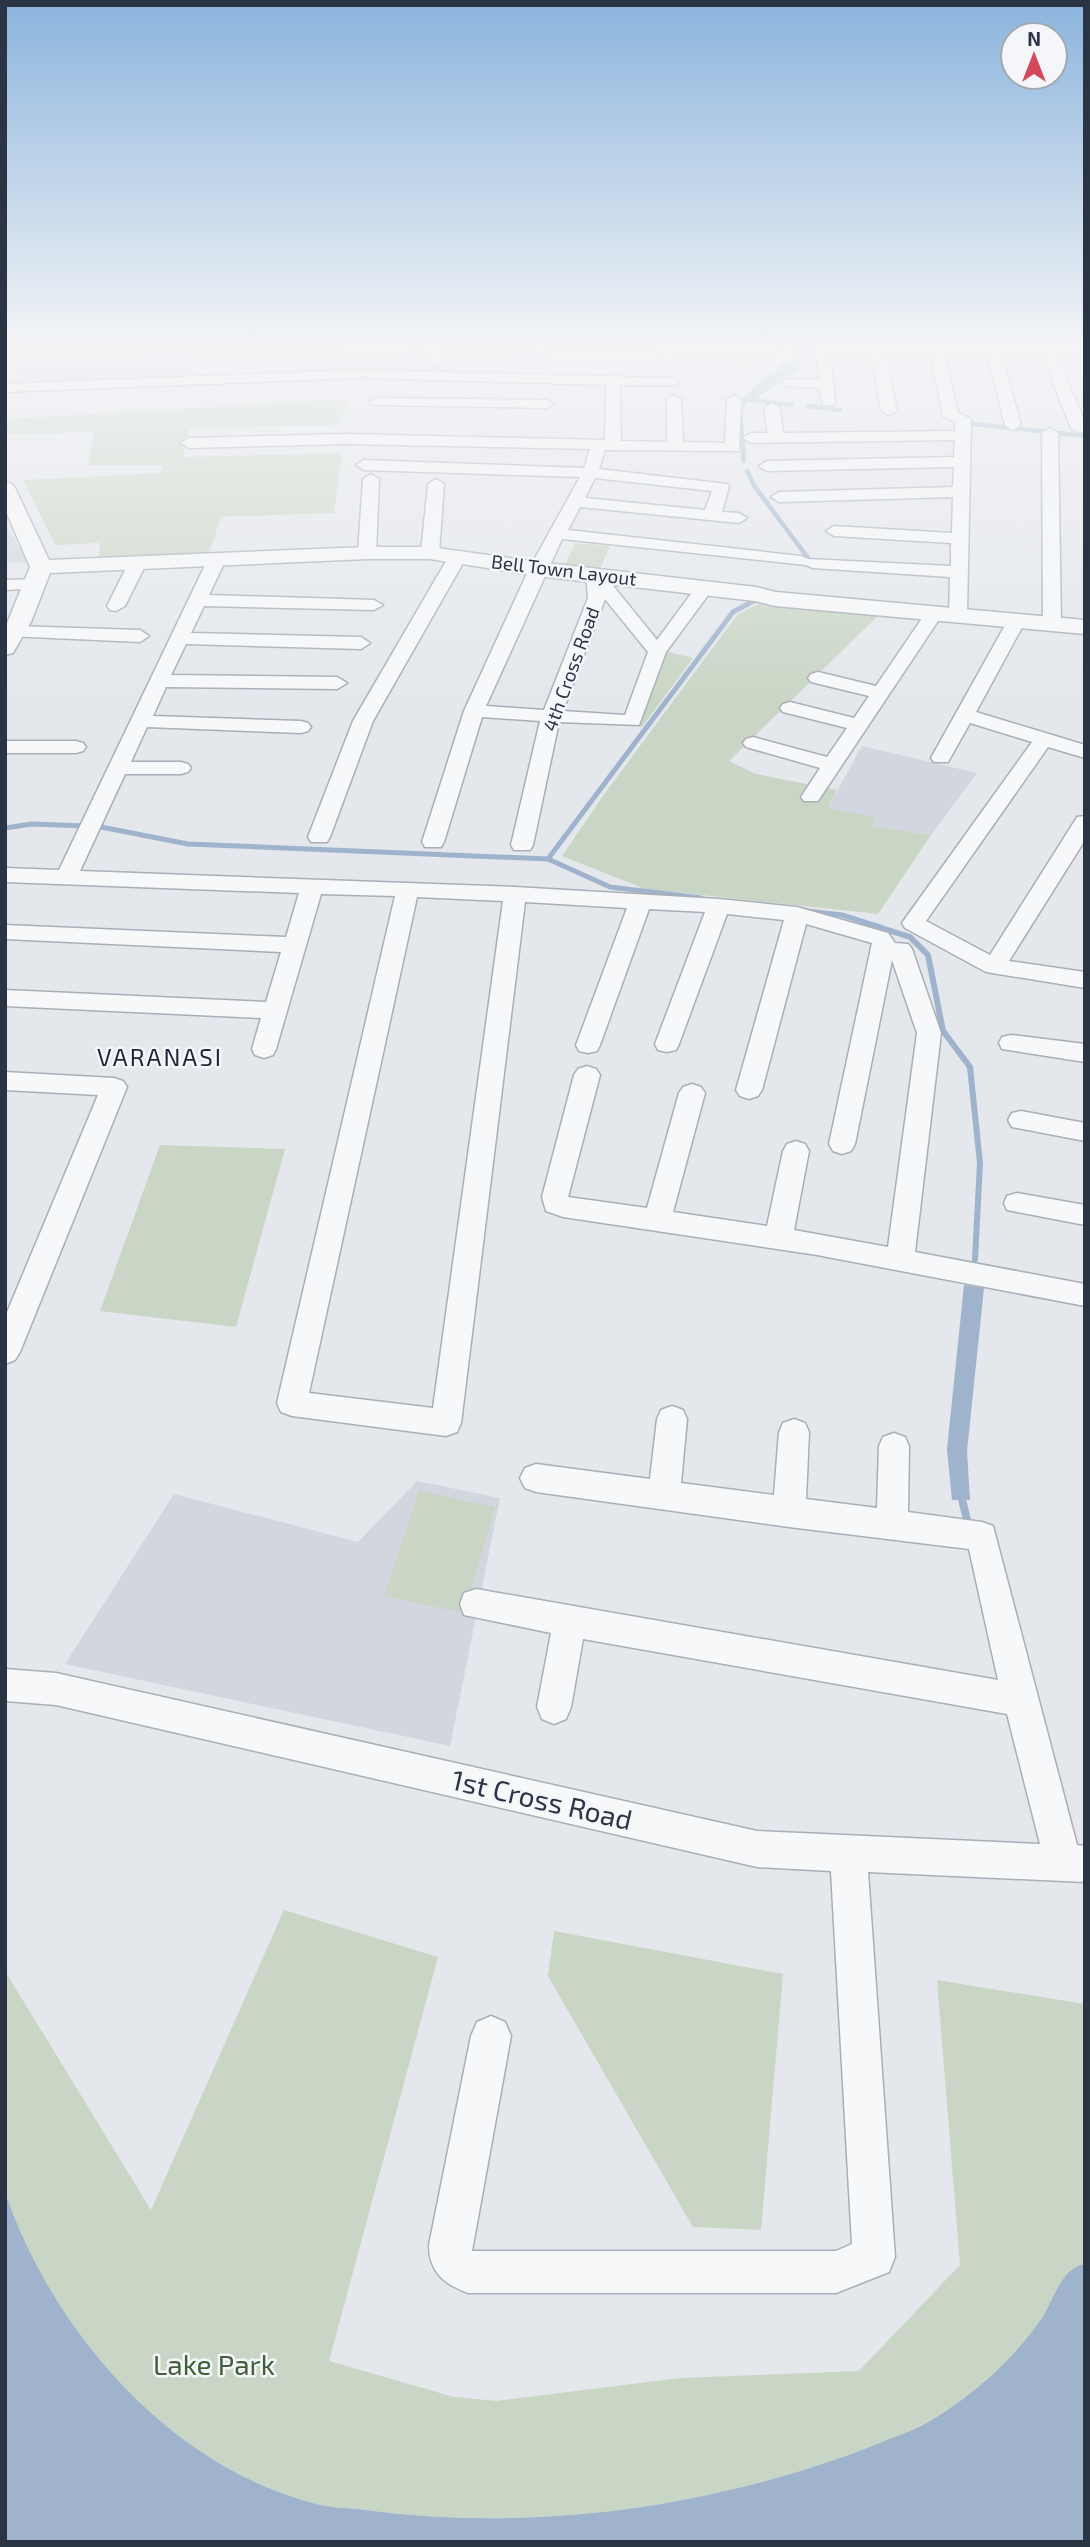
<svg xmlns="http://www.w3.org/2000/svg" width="1090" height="2547" font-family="'Exo 2',sans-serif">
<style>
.built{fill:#d2d6de}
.green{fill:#c9d6c5}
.water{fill:#9fb4cc}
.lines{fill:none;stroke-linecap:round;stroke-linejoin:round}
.stream-far3{stroke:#9fb4cc;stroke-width:4.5}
.stream-far2{stroke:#9fb4cc;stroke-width:5}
.stream-far1{stroke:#9fb4cc;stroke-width:6}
.stream{stroke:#9fb4cc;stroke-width:8}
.minor-casing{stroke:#a9aeb7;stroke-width:3}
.tertiary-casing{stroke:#a9aeb7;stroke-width:3}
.minor{fill:#f7f8fa;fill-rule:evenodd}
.tertiary{fill:#f7f8fa;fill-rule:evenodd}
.labels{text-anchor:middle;stroke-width:5;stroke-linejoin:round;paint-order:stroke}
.far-street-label{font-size:19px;fill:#2b3445;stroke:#f4f6f9}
.neighbourhood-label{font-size:24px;letter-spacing:2px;fill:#1d2536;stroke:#f4f6f9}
.near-street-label{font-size:28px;fill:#2b3445;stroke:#f4f6f9}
.near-park-label{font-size:28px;fill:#3f6138;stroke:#f4f6f9}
</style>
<rect width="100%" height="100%" fill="#e4e7ec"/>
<g class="built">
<polygon points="191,353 189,379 11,388 19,362"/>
<polygon points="5,522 27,562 5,563"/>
<polygon points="862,746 977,773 931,835 870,826 874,818 828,808"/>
<polygon points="417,1481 500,1498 450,1746 65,1664 174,1494 358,1542"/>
</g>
<g class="green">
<polygon points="5,344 364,344 5,362"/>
<polygon points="351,399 337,425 190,428 183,457 342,453 334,513 221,517 209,553 99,557 100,543 55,545 23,480 160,473 164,465 88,465 94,432 5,435 5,419"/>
<polygon points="575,543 610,546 600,569 565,565"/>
<polygon points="761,603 880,614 729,761 756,774 837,790 828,808 875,817 871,826 931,835 878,914 645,889 562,856 605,793 738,614"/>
<polygon points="665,651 693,658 642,727 637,726"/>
<polygon points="160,1145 285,1149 236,1327 100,1311"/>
<polygon points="419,1491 495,1507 464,1613 384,1596"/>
<path d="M 284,1910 L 438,1957 L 329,2361 L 454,2397 L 497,2401 L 680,2378 L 859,2371 L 960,2265 L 937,1980 L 1085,2004 L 1085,2264 C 1063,2267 1054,2299 1042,2318 C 1012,2361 971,2397 925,2423 C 911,2432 893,2437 877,2444 C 805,2473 731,2492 655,2505 C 560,2520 462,2523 366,2510 C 349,2508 330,2508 313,2503 C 168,2465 51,2330 5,2192 L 5,1971 L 151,2210 Z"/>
<polygon points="554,1931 783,1974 761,2230 693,2227 548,1976"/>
</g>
<g class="water">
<polygon points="814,344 828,344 791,375 753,400 742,399 767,376 778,371 782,363 792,362"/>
<polygon points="964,1285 984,1288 967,1451 970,1500 952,1500 947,1449"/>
<path d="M 5,2192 C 52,2330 168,2465 313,2503 C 330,2508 349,2508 366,2510 C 462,2523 560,2520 655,2505 C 731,2492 805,2473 877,2444 C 893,2437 911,2432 926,2423 C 971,2397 1012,2361 1042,2318 C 1054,2299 1062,2267 1085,2264 L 1085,2542 L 5,2542 Z"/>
</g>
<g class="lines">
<g class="stream-far3">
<polyline points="745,399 792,405"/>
<polyline points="807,406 840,410"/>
<polyline points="964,423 1085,436"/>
<polyline points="744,461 740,411 747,398"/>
<polyline points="747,471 755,487 808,558"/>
<polyline points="754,601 759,598"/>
</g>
<g class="stream-far2">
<polyline points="101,827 188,844 548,859"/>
<polyline points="5,828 32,824 85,826"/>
<polyline points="701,898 610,887 548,859 733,612 757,599"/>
<polyline points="807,911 842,915 880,927"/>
</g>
<polyline class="stream-far1" points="875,926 910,937 928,955 943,1031 970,1067 980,1163 975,1259"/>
<polyline class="stream" points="960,1491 969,1528"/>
<g class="minor-casing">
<g id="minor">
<polygon points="395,344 551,344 554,347 547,351 441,350 441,364 434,368 427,364 427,350 408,350 405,364 395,364 393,361"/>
<polygon points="780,344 794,344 791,362 548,360 541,356 548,352 779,355"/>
<path d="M 1085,344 L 1085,352 L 1055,352 L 1085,423 L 1085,431 L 1079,433 L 1071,428 L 1041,352 L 1001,353 L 1021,425 L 1013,430 L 1005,425 L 987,353 L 944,353 L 958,413 L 971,419 L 967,614 L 964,618 L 958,619 L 949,614 L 950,577 L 813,568 L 806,565 L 562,539 L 486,706 L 544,710 L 588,598 L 586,575 L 589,571 L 601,571 L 657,640 L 699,583 L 705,582 L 714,587 L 666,652 L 639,725 L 559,722 L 533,845 L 530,850 L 514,850 L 511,845 L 540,721 L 482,717 L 444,842 L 441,847 L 425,847 L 422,842 L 464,711 L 529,569 L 580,477 L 364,470 L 356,465 L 364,460 L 584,468 L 590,449 L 346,444 L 189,448 L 181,443 L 189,438 L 346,434 L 605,440 L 606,385 L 368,378 L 362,376 L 356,378 L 5,392 L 5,384 L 356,370 L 362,372 L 368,370 L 672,378 L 679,382 L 677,385 L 620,385 L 621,441 L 667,442 L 667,399 L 674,395 L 681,399 L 683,442 L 725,443 L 727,399 L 734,395 L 741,399 L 739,451 L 605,450 L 599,469 L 727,484 L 729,487 L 722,512 L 739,513 L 747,518 L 739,523 L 580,507 L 568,530 L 801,556 L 808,559 L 951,566 L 951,543 L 834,536 L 826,531 L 834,526 L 952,533 L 953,497 L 779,502 L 771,497 L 779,492 L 953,487 L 954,467 L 767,471 L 759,466 L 767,461 L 954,457 L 955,440 L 751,443 L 743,438 L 751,433 L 768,433 L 764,408 L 772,403 L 780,408 L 783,433 L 955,431 L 955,422 L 943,416 L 930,353 L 885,353 L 897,410 L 889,415 L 881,410 L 871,353 L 830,353 L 835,402 L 833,405 L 823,405 L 819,388 L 784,386 L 782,383 L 784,380 L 819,379 L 816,349 L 818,346 ZM 595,478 L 712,491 L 705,510 L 585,498 ZM 605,599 L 648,652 L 625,715 L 563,711 Z"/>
<polygon points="377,398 547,400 554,404 547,408 372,405 370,402"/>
<polygon points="1050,428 1058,433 1061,623 1052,628 1043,623 1042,433"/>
<polygon points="371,474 379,479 376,553 367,558 358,553 363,479"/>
<polygon points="436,479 444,484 439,553 430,558 421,553 428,484"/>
<polygon points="458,551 467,556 373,721 330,837 327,842 311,842 308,837 353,721 449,556"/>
<path d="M 217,554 L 226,559 L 209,595 L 374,600 L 383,605 L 374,610 L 204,606 L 191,633 L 361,637 L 370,643 L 361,649 L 186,644 L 171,675 L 337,677 L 347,683 L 337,689 L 166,687 L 153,716 L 301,721 L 308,723 L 311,727 L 308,731 L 301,733 L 147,727 L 131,762 L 181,762 L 188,764 L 191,768 L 188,772 L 181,774 L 125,774 L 80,871 L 515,887 L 719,899 L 797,907 L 888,933 L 895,943 L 908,944 L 912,949 L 941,1033 L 915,1252 L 1085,1284 L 1085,1306 L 817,1255 L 563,1217 L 546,1211 L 542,1197 L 574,1075 L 578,1069 L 587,1066 L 596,1069 L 600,1075 L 568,1197 L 647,1208 L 679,1093 L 683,1087 L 692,1084 L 701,1087 L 705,1093 L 673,1212 L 767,1226 L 783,1151 L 787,1144 L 796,1141 L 805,1144 L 809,1151 L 794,1230 L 888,1247 L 917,1033 L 892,960 L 855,1144 L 851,1151 L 842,1154 L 833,1151 L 829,1144 L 872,943 L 806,924 L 762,1090 L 758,1096 L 749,1099 L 740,1096 L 736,1090 L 784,920 L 727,914 L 679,1044 L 676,1050 L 667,1052 L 658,1050 L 655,1044 L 705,912 L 649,909 L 600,1045 L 597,1051 L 588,1053 L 579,1051 L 576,1045 L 627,908 L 525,902 L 461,1423 L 457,1432 L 446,1436 L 292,1416 L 281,1412 L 277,1403 L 395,896 L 321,894 L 276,1049 L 273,1055 L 264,1058 L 255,1055 L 252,1049 L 261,1018 L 5,1006 L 5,990 L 266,1002 L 281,952 L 5,939 L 5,925 L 286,937 L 299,893 L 5,882 L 5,868 L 59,870 L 208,559 ZM 417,897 L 503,901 L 433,1408 L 309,1393 Z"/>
<polygon points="138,557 147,562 125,606 116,611 110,610 107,606 129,562"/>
<polygon points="36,579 42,580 45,584 42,588 5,590 5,580"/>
<polygon points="935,607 944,612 818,801 804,801 801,797 820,768 746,747 743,743 746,739 753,737 827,757 847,728 783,712 780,708 783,704 790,702 854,718 869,696 811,682 808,678 811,674 818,672 876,686 929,608"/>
<polygon points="1017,615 1026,620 976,712 1085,745 1085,758 1048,747 926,921 990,955 1074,822 1077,817 1085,816 1085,840 1009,961 1085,972 1085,988 986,972 905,928 902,923 1032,742 970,723 948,762 934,762 931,758 1008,620"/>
<polygon points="14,626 140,630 149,636 140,642 8,636 5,631"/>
<polygon points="5,741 76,741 83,743 86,747 83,751 76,753 5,753"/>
<polygon points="1011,1035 1085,1044 1085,1062 1002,1049 999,1043 1002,1037"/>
<polygon points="5,1072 114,1078 123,1081 127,1087 20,1352 15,1360 5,1364 5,1317 98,1095 5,1090"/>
<polygon points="1021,1111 1085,1123 1085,1141 1012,1127 1008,1120 1012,1113"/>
<polygon points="1017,1193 1085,1205 1085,1225 1007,1210 1004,1203 1007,1196"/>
<path d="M 672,1406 L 683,1410 L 687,1419 L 681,1483 L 774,1495 L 779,1432 L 783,1423 L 794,1419 L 805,1423 L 809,1432 L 806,1499 L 877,1508 L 879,1446 L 883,1437 L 894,1433 L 905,1437 L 909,1446 L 908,1512 L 982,1522 L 993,1526 L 1077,1845 L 1085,1846 L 1085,1882 L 868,1872 L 895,2257 L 889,2272 L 836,2293 L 468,2293 C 445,2284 429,2273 429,2245 L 471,2036 L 477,2022 L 491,2016 L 505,2022 L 511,2036 L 472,2251 L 836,2251 L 852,2244 L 831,1871 L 757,1867 L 56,1705 L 5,1701 L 5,1669 L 56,1673 L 757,1831 L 1040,1844 L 1007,1714 L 583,1639 L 571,1707 L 566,1719 L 554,1724 L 542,1719 L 537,1707 L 551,1633 L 464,1615 L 460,1604 L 464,1593 L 476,1589 L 998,1680 L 969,1549 L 789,1527 L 536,1492 L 525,1488 L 520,1478 L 525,1468 L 536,1464 L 650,1479 L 657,1419 L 661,1410 Z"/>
</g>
</g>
<g class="tertiary-casing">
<polygon id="tertiary" points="5,482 12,484 15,488 49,560 367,547 430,547 538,562 756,587 776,592 1085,620 1085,634 775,606 755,601 538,576 430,559 367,559 50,573 31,622 13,653 5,655 5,628 30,567 5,509"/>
</g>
<use href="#minor" class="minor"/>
<use href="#tertiary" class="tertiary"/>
</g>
<linearGradient id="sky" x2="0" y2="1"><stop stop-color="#8bb4dd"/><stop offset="0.49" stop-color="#f3f4f6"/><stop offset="1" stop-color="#f3f4f6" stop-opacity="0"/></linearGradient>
<rect width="1090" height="700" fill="url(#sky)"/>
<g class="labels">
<g class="far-street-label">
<text transform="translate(564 570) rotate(7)" y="7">Bell Town Layout</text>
<text transform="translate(571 669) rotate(-70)" y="7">4th Cross Road</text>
</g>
<g class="neighbourhood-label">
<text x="160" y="1066">VARANASI</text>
</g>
<g class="near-street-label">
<text transform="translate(542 1800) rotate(13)" y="10">1st Cross Road</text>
</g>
<g class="near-park-label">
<text x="214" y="2375">Lake Park</text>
</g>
</g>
<rect width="1090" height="2547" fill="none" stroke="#2b3445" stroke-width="14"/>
<g transform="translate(1034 56)"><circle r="33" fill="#f4f6f9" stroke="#a4a8b1" stroke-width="2"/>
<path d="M0-5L12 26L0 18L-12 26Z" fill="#d1495b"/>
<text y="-10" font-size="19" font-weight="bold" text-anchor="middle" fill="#2b3445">N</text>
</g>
</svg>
